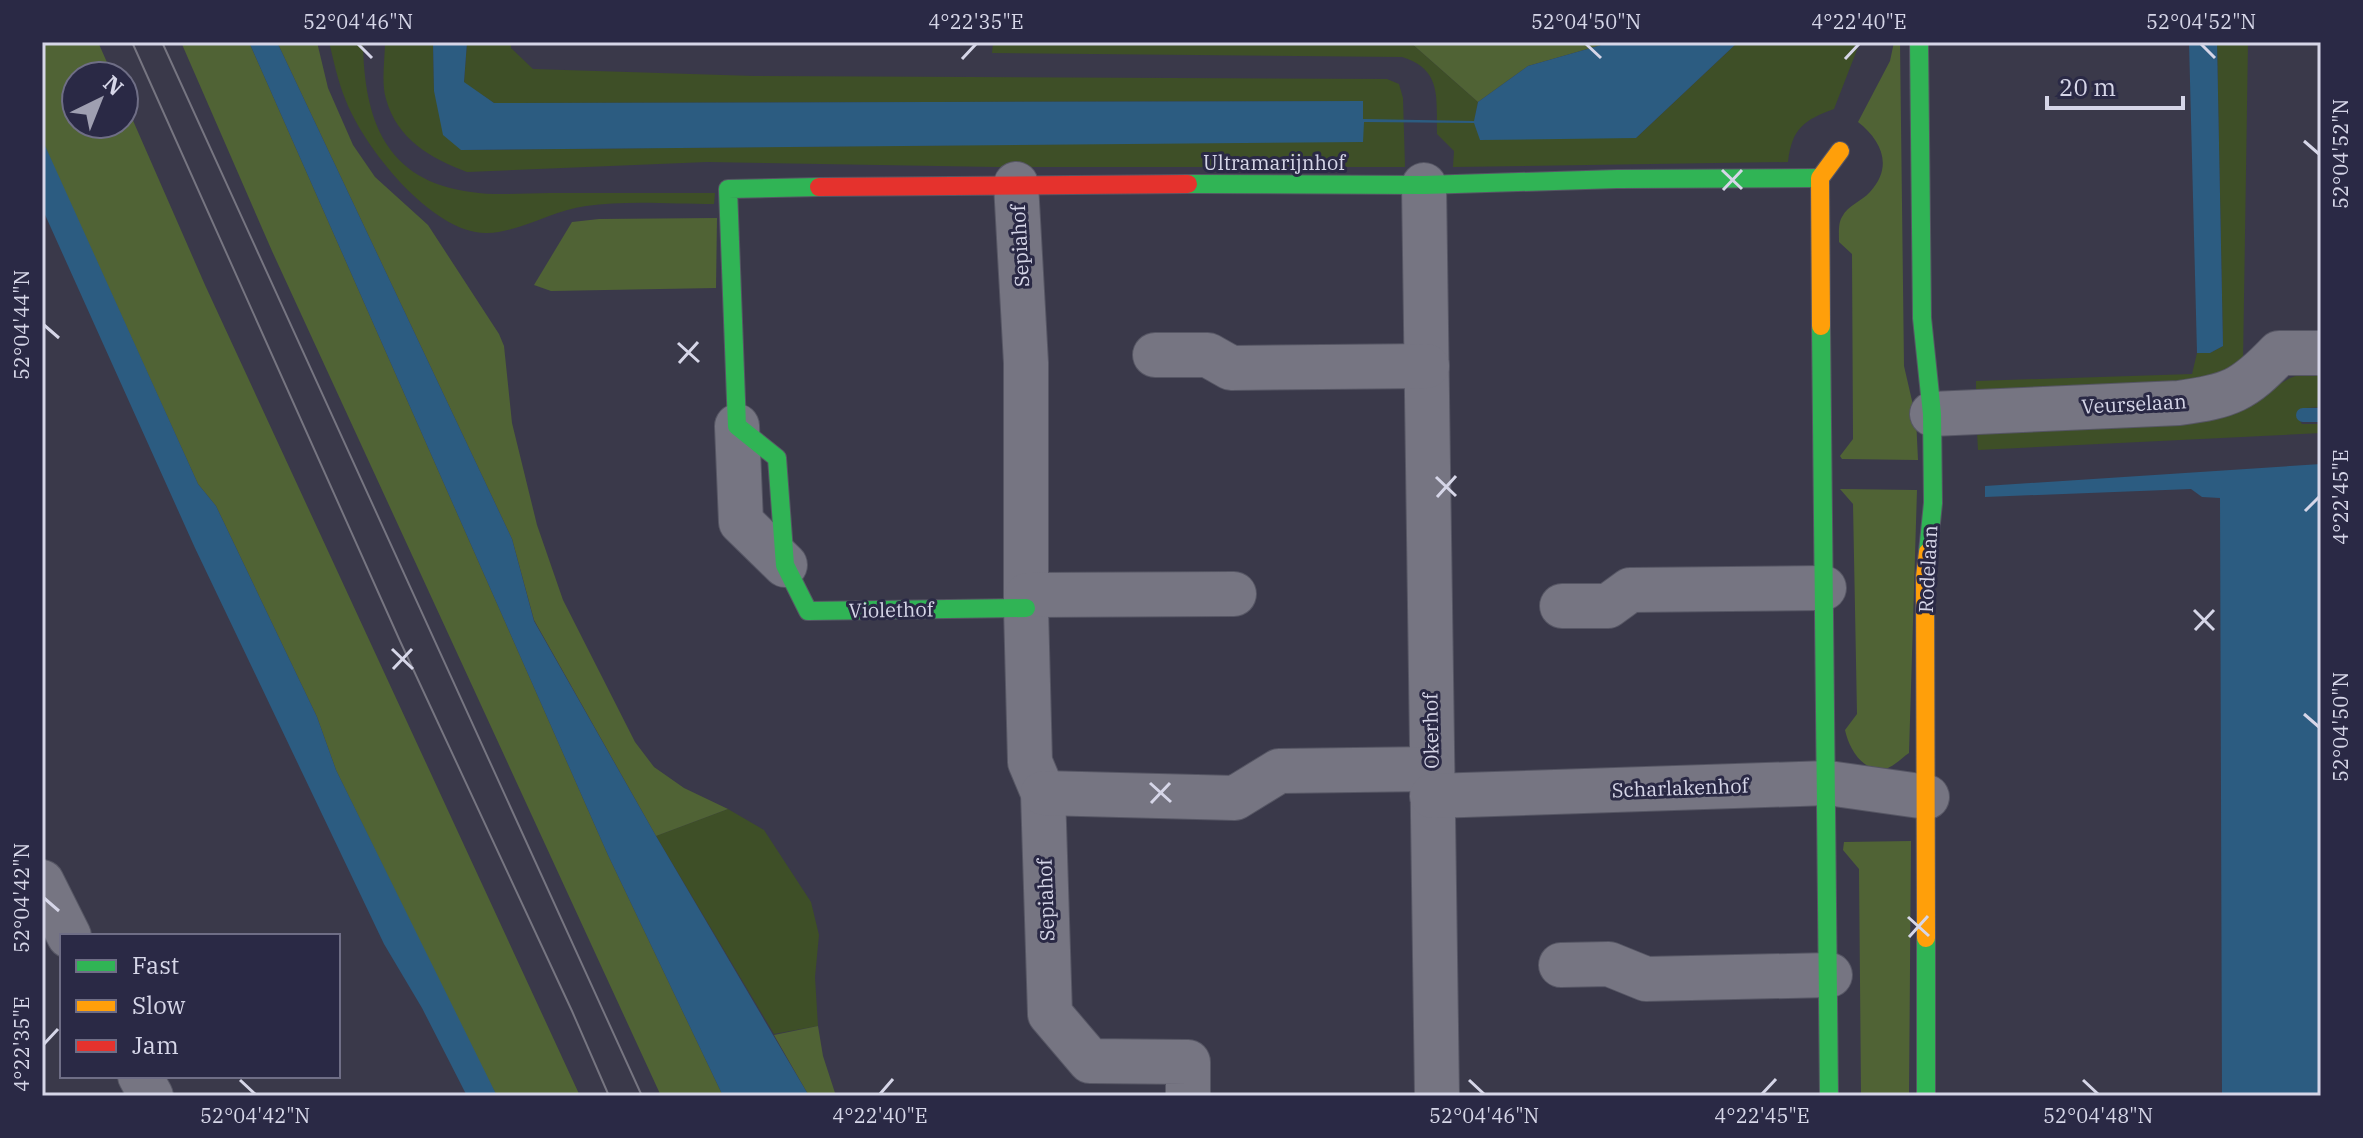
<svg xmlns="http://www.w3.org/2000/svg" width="2363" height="1138" font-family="'IBM Plex Serif',serif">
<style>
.green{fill:#3e4f27}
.forest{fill:#506335}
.water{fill:#2c5c81}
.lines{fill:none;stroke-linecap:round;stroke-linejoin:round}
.stream{stroke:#2c5c81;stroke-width:14}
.street-casing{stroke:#565664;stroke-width:46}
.fast-casing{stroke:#565664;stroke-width:20}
.slow-casing{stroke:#565664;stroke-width:20}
.jam-casing{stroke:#565664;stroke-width:20}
.street{stroke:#767582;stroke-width:44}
.fast{stroke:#30b455;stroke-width:18}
.slow{stroke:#ff9f0a;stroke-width:18}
.jam{stroke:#e5322d;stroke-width:18}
.tram{stroke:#767581;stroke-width:2}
.ticks{fill:none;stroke:#d6d6e8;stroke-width:3}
.labels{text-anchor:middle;stroke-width:6;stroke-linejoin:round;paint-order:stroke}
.street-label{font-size:20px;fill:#d6d6e8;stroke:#2a2945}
.neatline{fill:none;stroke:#d6d6e8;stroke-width:3}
.ticks-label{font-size:20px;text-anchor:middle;fill:#d6d6e8}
</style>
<rect width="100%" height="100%" fill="#3a394a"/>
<g class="green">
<path d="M 329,42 L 363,42 C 364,119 385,181 471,192 C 496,196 524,193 550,193 C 605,193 660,193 715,193 L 714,204 C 674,204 625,200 586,206 C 553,210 521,232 487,233 C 432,234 364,147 346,101 C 338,82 334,62 329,42 Z"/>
<path d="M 385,42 L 433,42 L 434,91 L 461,150 L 1363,141 L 1362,101 L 494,103 L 464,83 L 467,42 L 511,42 L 511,48 L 533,69 L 754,76 L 1387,79 L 1399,84 L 1403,98 L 1405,167 L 996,167 L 707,162 L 467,172 C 430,158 397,139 386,99 C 381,82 385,59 385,42 Z"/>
<path d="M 993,42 L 1410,42 L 1478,102 L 1474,123 L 1564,138 L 1636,138 L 1738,42 L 1860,42 L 1834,109 C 1804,120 1792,128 1788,162 L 1453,167 L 1454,151 L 1437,134 C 1436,100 1443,69 1402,57 L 992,53 Z"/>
<polygon points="2217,42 2248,42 2243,362 2193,384 1976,395 1976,381 2192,374 2197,353 2210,353 2223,346"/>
<polygon points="2307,372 2319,372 2321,407 2306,408 2297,416 2302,424 2321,424 2321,433 1978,450 1977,432 2233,411 2290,378"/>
<polygon points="728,809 764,830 811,902 819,935 815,977 818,1026 774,1034 656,836"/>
</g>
<g class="forest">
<polygon points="42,42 98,42 113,76 76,76 76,124 124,124 124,100 205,285 580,1096 497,1096 479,1063 336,770 317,717 216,506 198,484 52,163 42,139"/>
<polygon points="181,42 249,42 608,855 723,1096 661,1096 272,251"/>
<polygon points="277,42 317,42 328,88 353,145 375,177 428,225 499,334 504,346 512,423 537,525 563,600 635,742 654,767 684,788 728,809 656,836 534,620 512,539"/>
<polygon points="1410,42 1612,42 1528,66 1478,102"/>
<path d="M 1894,42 L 1900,42 L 1904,366 L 1916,418 L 1918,460 L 1842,459 L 1840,456 L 1853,439 L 1852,254 L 1839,242 C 1839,234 1838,223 1842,217 C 1848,205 1862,201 1870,192 C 1894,166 1881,140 1858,122 L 1890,61 Z"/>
<polygon points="717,218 716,288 551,291 534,285 572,222 599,219"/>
<path d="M 1840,489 L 1917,490 L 1909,753 C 1903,757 1895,765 1888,768 C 1864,775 1849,749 1845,730 L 1857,714 L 1853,504 Z"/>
<polygon points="1911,841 1909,1096 1861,1096 1859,869 1843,850 1844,842"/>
<polygon points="818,1026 823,1056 836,1096 809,1096 774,1035"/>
</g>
<g class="water">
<polygon points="249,42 277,42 512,539 534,621 656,836 809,1096 723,1096 608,855"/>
<polygon points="433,42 467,42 464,82 494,103 1363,101 1363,119 1474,121 1478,102 1528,66 1612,42 1738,42 1636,138 1480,140 1474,123 1364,122 1363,142 461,150 443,135 434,91"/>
<polygon points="2189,42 2217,42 2223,346 2210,353 2197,353"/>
<polygon points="42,139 198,484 216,506 317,717 336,770 497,1096 467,1096 422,1008 384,944 195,548 42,208"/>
<polygon points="2321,464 2321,1096 2222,1096 2220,498 2202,497 2191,489 1985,497 1985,486"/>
</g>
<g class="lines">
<polyline class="stream" points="2303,415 2321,415"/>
<g class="street-casing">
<g id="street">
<polyline points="1016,184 1026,363 1026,608 1030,762 1043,793 1050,1014 1090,1061 1188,1062 1188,1096"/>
<polyline points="1424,185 1437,1096"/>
<polyline points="1155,355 1208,355 1231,368 1427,366"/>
<path d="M 1932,414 L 2179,403 C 2230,396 2243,391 2279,353 L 2321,353"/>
<polyline points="737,426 741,522 785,565"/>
<polyline points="1027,595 1234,594"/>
<polyline points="1562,606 1608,606 1630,590 1824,588"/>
<polyline points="1043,793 1235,798 1279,771 1431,769"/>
<polyline points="1432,796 1828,783 1927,797"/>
<polyline points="42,882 69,936"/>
<polyline points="1561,965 1609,964 1646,979 1830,975"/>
<polyline points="140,1076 151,1096"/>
</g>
</g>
<g class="fast-casing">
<g id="fast">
<polyline points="1919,42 1922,318 1932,414 1933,503 1928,552"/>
<polyline points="1188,184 1424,185 1617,179 1820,178"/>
<polyline points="819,187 728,189 737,426 777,458 785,565 808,611 1026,608"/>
<polyline points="1821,326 1829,1096"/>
<polyline points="1926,938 1926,1096"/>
</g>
</g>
<g class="slow-casing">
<g id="slow">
<polyline points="1821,326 1820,178 1840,151"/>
<polyline points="1926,938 1925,577 1928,552"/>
</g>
</g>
<g class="jam-casing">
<polyline id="jam" points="819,187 1188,184"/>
</g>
<use href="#street" class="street"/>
<use href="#fast" class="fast"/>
<use href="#slow" class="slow"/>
<use href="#jam" class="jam"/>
<g class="tram">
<polyline points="132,42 400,641 572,1011 609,1096"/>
<polyline points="162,42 642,1096"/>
</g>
</g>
<path class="ticks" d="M 358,44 L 372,58M 1586,44 L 1601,58M 2201,44 L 2215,58M 962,59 L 976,44M 1845,59 L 1859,44M 2304,141 L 2319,154M 1722,170 L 1742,189M 1723,190 L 1742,170M 44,325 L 59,338M 678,343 L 699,362M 679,363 L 698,342M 1436,477 L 1456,496M 1437,497 L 1456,476M 2305,511 L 2319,497M 2194,610 L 2214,630M 2195,630 L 2214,610M 392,649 L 413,669M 393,669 L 412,649M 2304,714 L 2319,727M 1150,783 L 1171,802M 1151,803 L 1170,783M 44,898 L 59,911M 1908,917 L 1929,936M 1909,937 L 1928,916M 44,1044 L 58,1029M 240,1080 L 255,1094M 1469,1080 L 1484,1094M 2083,1080 L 2098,1094M 880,1094 L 893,1079M 1762,1094 L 1776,1079"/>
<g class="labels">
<g class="street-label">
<text x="1274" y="170">Ultramarijnhof</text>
<text transform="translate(1020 246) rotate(-93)" y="7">Sepiahof</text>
<text transform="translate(2134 404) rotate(-3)" y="7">Veurselaan</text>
<text transform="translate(1928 569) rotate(-87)" y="7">Rodelaan</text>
<text transform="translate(891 610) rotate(-1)" y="7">Violethof</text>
<text transform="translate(1431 731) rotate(-91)" y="7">Okerhof</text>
<text transform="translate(1680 788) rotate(-2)" y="7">Scharlakenhof</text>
<text transform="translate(1046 900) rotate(-92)" y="7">Sepiahof</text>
</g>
</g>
<rect width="2363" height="1138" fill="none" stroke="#2a2945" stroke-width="88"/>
<rect x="60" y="934" width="280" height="144" fill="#2a2945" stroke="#6f6e86" stroke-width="2"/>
<rect x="76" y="960" width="40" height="12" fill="#30b455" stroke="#6f6e86" stroke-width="2"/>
<text x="132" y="974" font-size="24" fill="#d6d6e8">Fast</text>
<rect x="76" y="1000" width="40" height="12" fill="#ff9f0a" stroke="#6f6e86" stroke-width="2"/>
<text x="132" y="1014" font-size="24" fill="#d6d6e8">Slow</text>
<rect x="76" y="1040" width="40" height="12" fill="#e5322d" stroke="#6f6e86" stroke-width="2"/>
<text x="132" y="1054" font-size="24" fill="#d6d6e8">Jam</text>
<g transform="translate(100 100) rotate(43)"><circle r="38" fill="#2a2945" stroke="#6f6e86" stroke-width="2"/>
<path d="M0-6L14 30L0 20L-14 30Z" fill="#9f9fb1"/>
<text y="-12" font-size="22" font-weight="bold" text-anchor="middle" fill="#d6d6e8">N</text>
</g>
<path d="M2047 96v12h136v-12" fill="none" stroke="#d6d6e8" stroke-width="4"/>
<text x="2059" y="96" font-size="24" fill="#d6d6e8" stroke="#2a2945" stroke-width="6" paint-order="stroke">20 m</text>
<rect x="44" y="44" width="2275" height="1050" class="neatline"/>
<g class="ticks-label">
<text x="358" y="29">52°04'46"N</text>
<text x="976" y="29">4°22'35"E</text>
<text x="1586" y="29">52°04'50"N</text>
<text x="1859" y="29">4°22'40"E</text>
<text x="2201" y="29">52°04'52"N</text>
<text transform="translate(2341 154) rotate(-90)" y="7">52°04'52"N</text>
<text transform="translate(22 325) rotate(-90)" y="7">52°04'44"N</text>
<text transform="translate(2341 497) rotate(-90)" y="7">4°22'45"E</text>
<text transform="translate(2341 727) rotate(-90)" y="7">52°04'50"N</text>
<text transform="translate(22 898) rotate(-90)" y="7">52°04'42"N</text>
<text transform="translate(22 1044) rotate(-90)" y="7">4°22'35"E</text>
<text x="255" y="1123">52°04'42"N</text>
<text x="880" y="1123">4°22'40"E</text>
<text x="1484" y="1123">52°04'46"N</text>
<text x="1762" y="1123">4°22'45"E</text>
<text x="2098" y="1123">52°04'48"N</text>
</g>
</svg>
